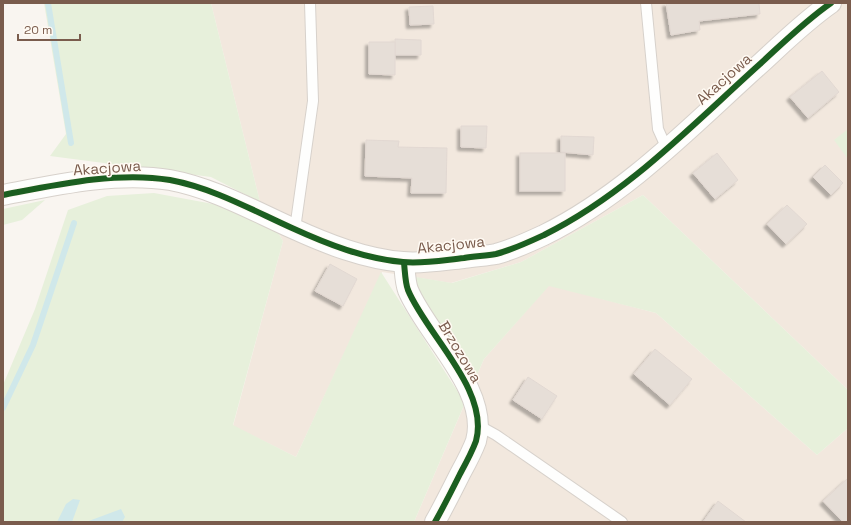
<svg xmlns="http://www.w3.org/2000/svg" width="851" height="525" font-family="'Space Grotesk',sans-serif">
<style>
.residential{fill:#f2e8de}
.green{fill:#e7f0db}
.water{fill:#d0e8ea}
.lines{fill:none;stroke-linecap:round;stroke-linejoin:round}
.stream{stroke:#d0e8ea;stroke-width:6}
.building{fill:#e6ded7;stroke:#e2d8d2;filter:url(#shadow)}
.lane-casing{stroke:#d7d1cb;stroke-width:12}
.street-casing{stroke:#d7d1cb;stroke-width:22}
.lane{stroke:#fefefd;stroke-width:10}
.street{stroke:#fefefd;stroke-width:20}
.cycleway-casing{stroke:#fffaf3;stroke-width:8}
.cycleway{stroke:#1b5e20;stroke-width:6}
.labels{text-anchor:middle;stroke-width:3;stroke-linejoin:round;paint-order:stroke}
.street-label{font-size:15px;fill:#7a5c4d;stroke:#fffaf3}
</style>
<defs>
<filter id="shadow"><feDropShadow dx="-3.5" dy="3.5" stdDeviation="1" flood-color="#0004"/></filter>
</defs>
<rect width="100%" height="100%" fill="#f9f5f0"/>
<g class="residential">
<polygon points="211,3 848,3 848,390 643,195 521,262 451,283 382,272 296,457 233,426 283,241 260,202"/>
<polygon points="549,285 656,313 817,455 848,428 848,522 414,522 484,359"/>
</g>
<g class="green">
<polygon points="44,3 211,3 260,202 211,177 50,156 66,134"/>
<polygon points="848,129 848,159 834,140"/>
<polygon points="154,193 224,206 277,231 283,241 233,425 296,457 381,272 465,403 414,522 3,522 3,385 35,309 68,210 107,196"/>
<polygon points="643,195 848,390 848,428 817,455 656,313 549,286 484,359 474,382 416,290 416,277 452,283 521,262"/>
<polygon points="45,200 22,220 3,225 3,209"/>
</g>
<g class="water">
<polygon points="73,499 80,500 72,522 57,522 66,504"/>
<polygon points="121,509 125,517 122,522 86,522"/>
</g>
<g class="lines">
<g class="stream">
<polyline points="48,3 71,143"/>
<polyline points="3,408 33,345 74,223"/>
</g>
</g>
<g class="building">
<polygon points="666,3 759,3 760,14 699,21 700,30 671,35"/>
<polygon points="433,6 434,24 410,25 409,7"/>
<polygon points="395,39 421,40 421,55 395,55"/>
<polygon points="369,42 395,42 395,75 369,74"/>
<polygon points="822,71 839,92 808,118 790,97"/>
<polygon points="461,126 487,126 486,148 461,147"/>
<polygon points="561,136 594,137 593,155 561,152"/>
<polygon points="366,140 399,141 398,147 447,148 446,193 411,193 412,178 365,176"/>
<rect x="520" y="153" width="45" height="38"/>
<polygon points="717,153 738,180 715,199 693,173"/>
<polygon points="825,165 843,183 831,195 813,177"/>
<polygon points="787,205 807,224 786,244 767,224"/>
<polygon points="330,264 357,279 343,306 315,291"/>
<polygon points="655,349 692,379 670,405 634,374"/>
<polygon points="528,377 557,396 542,419 513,400"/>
<polygon points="848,478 848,522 843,522 823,501"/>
<polygon points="718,501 746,522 703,522"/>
</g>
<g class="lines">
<g class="lane-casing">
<g id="lane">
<polyline points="646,3 658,129 667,149"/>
<polyline points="295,229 313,101 310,3"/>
<polyline points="478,425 496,435 622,522"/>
</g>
</g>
<g class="street-casing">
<g id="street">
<path d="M 3,195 C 55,185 117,171 170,180 C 213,188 252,210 292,228 C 327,244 365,259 403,262 C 423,264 444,260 464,258 C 474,256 486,256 496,254 C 512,250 529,242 544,235 C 627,194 692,125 760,64 C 783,43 805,21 831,3"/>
<path d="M 404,263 C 405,271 405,282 408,290 C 426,334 490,390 476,441 C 472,452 466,463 460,474 C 452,490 444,506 435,522"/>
</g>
</g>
<use href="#lane" class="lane"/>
<use href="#street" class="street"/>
<g class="cycleway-casing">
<g id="cycleway">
<path d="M 3,195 C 55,185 117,171 170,180 C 213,188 252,210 292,228 C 327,244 365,259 403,262 C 423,264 444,260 464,258 C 474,256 486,256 496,254 C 512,250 529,242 544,235 C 627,194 692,125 760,64 C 783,43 805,21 831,3"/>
<path d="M 404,263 C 405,271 405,282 408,290 C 426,334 490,390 476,441 C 472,452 466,463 460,474 C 452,490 444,506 435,522"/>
</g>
</g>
<use href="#cycleway" class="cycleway"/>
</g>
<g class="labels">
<g class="street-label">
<text transform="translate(724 79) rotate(-42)" y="5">Akacjowa</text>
<text transform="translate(107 168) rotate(-4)" y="5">Akacjowa</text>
<text transform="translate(451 245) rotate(-6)" y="5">Akacjowa</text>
<text transform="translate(460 352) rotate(59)" y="5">Brzozowa</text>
</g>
</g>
<rect width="851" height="525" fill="none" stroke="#7a5c4d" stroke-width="8"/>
<path d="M18 34v6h62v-6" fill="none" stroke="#7a5c4d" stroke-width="2"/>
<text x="24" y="34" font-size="12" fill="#7a5c4d" stroke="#fffaf3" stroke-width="3" paint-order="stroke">20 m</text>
</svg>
